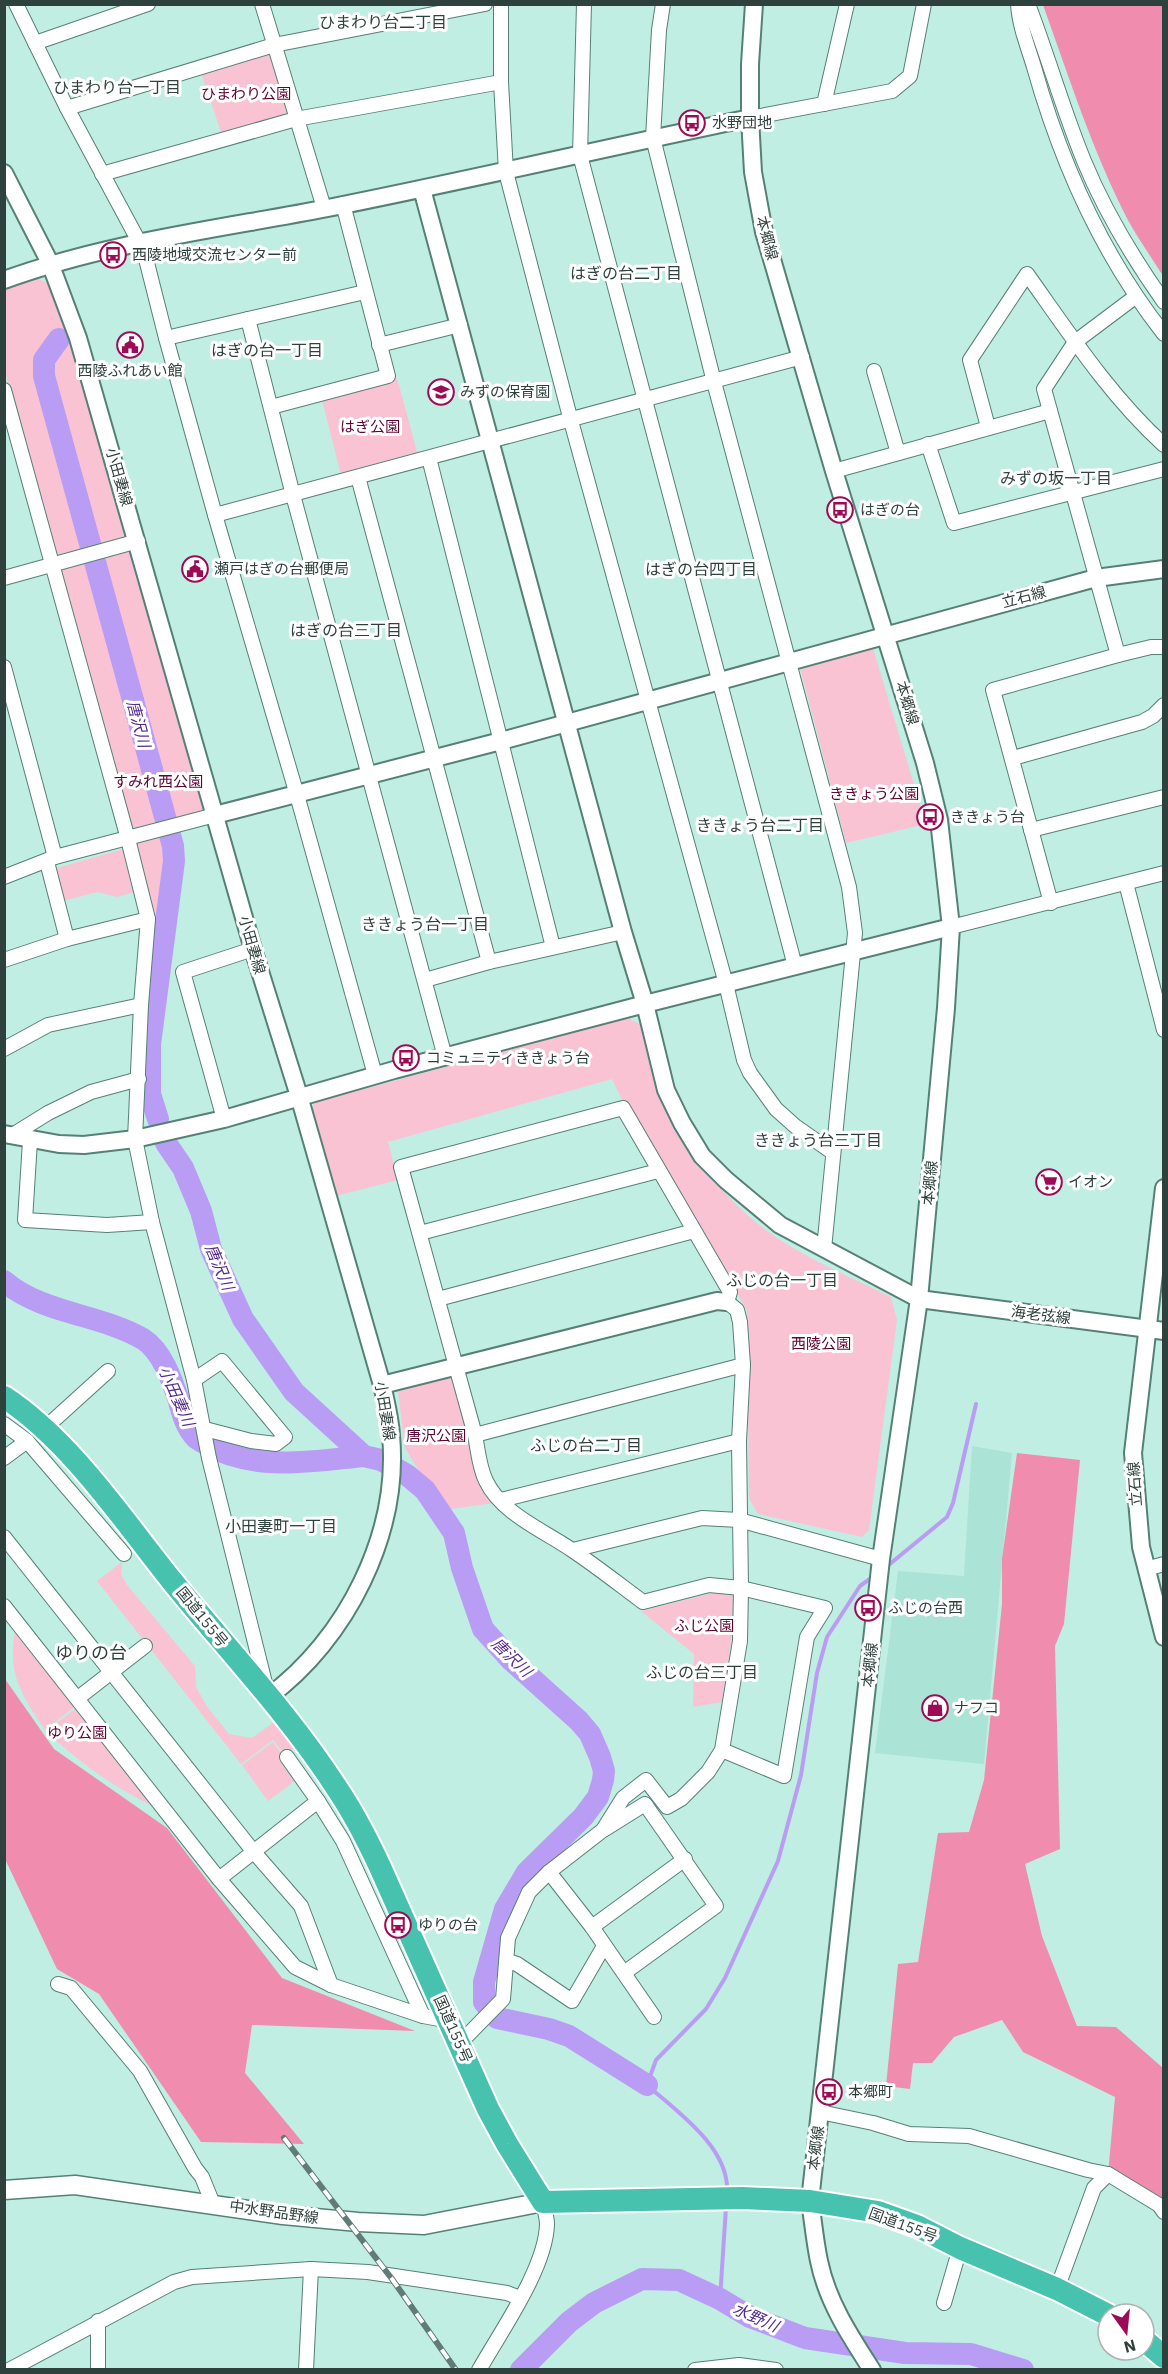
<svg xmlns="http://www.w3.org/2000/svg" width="1168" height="2374" font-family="'IBM Plex Sans','Noto Sans JP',sans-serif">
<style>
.built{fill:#abe3d6}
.green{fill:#f9c3d4}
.forest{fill:#f08daf}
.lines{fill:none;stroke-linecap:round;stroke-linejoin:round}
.stream{stroke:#b99df5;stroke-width:4}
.river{stroke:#b99df5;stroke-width:22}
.minor-casing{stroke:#558076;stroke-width:16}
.tertiary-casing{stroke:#558076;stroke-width:20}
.secondary-casing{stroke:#558076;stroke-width:21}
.trunk-casing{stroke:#fff;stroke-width:26}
.minor{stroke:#fff;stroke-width:14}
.tertiary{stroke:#fff;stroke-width:16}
.secondary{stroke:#fff;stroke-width:18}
.trunk{stroke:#47c2af;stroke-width:22}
.rail-casing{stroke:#617c76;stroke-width:6}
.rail{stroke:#fff;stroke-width:4;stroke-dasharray:11;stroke-linecap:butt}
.labels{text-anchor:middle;stroke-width:6;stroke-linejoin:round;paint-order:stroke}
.park-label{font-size:15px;fill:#5e0431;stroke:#fff}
.poi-label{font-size:15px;fill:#2f413d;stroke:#fff;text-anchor:start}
.street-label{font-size:15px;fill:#2f413d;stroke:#fff}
.neighbourhood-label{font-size:16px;fill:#2f413d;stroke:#fff}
.water-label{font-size:16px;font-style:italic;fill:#562c90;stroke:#fff}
.quarter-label{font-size:18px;fill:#2f413d;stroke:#fff}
</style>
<rect width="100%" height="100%" fill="#c0eee3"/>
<polygon class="built" points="972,1446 1012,1453 984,1764 875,1753 898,1571 964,1576"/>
<g class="green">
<polygon points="270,52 290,116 222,135 201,73"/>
<polygon points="36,278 48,283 60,307 205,806 201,814 163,825 172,856 164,919 154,921 145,889 117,897 98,892 63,901 53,869 134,846 57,556 5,372 4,288"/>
<polygon points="397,378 418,455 341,475 322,400"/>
<polygon points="873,648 926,824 846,843 800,668"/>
<path d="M 628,1018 L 640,1024 C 645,1041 647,1061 654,1077 C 680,1144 724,1205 785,1243 C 819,1264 856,1280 891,1297 L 897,1320 L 869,1530 L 862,1537 L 758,1514 L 749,1499 L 747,1310 L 626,1108 L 612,1079 L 388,1142 L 398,1180 L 332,1197 L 308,1113 L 316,1102 Z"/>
<polygon points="452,1374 495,1503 443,1510 405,1448 398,1392"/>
<polygon points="122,1562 121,1574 127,1585 195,1666 196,1687 208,1708 229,1734 252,1738 278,1719 299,1745 285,1755 273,1740 241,1764 97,1581"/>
<polygon points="713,1593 733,1595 732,1636 722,1702 693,1707 694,1654 641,1611"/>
<path d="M 19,1615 L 78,1704 L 45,1730 C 17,1689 4,1666 19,1615 Z"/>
<path d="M 79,1706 L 157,1808 C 116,1789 78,1762 46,1731 Z"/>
<polygon points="273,1742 299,1778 268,1801 242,1765"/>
</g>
<g class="forest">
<path d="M 1043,5 L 1163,5 L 1163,276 C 1152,258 1139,240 1129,222 C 1093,153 1069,77 1043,5 Z"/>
<polygon points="1017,1453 1080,1460 1064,1624 1055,1646 1060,1849 1025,1864 1042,1936 1077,2026 1116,2027 1163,2068 1163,2212 1108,2174 1115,2097 1023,2052 1002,2020 954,2037 932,2063 913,2063 910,2089 886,2086 898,1964 918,1962 938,1833 969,1832 984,1780 1002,1604 1002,1559"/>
<polygon points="5,1679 54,1749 167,1828 282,1978 415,2031 252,2025 245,2073 304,2144 201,2142 99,1994 57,1969 5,1859"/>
</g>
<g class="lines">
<g class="stream">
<polyline points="885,1568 947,1517 953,1503 976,1404"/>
<path d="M 727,2191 C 729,2147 676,2111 647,2085 L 656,2060 L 706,2009 L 725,1978 L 778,1861 L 801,1775 L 817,1673 L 827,1637 L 860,1586 L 874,1576"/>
<polyline points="720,2299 726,2207"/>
</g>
<g class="river">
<polyline points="59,339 44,360 44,376 173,846 174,861 150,1044 150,1094 158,1119"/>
<polyline points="166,1143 183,1168 201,1211 211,1249 243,1319 294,1392 364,1456 381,1460 407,1475 425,1490 454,1533 462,1568 483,1629 510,1659 579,1721 590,1734 600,1757 604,1771 603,1780 598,1797 583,1817 527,1872 505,1909 484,1982 484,2002 497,2018 549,2029 569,2036 647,2085"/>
<path d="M 4,1281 C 40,1313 103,1315 143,1339 C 162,1351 172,1380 179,1401 C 182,1413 186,1428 196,1438 C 199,1440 204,1443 208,1445 C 255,1472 313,1461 364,1456"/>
<polyline points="521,2370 569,2322 594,2303 642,2279 679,2280 720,2299 750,2317 805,2338 905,2353 971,2354 1023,2370"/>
</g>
<g class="minor-casing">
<g id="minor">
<polyline points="16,4 67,108 144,251 166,338 215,515 297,795 375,1075"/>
<polyline points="262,4 324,208"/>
<polyline points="501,4 501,82 506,172 571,421 726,984 744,1060 750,1073 776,1109 795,1126 832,1152"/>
<polyline points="584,4 580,155 795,966"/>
<polyline points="663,4 659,30 653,138 714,382 849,887 855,933 824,1249"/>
<path d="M 1018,4 C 1019,25 1028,47 1034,67 C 1061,163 1102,255 1164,334"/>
<path d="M 1028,4 C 1048,56 1063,110 1084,161 C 1105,212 1133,258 1164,302"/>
<polyline points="35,43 148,4"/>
<polyline points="824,104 847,4"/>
<polyline points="67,108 274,45 485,4"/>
<polyline points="750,118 892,91 910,76 924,4"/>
<polyline points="102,174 296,119 501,82"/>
<polyline points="248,319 293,495 445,1057"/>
<polyline points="166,338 365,292"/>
<polyline points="379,345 460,325"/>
<polyline points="874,371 898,453"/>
<polyline points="4,390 128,839 148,919 141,1005 135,1139 152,1222 194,1380 209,1458 267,1691"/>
<polyline points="271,407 388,376 343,204"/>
<path d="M 988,427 L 970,360 L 1027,274 C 1069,333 1110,396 1164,445"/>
<polyline points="928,444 954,523 1164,469"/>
<polyline points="429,458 553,947"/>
<polyline points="834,471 1050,411"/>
<polyline points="358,477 489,962"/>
<polyline points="215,515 802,357"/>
<polyline points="4,578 138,541"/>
<polyline points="1118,655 1044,389 1075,342 1135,297"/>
<polyline points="4,667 55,857"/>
<polyline points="1013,758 1142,722 1153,716 1164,705"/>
<polyline points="1031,830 1164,797"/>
<polyline points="47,862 67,939"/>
<polyline points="4,877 55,857 215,815"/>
<polyline points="1126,883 1164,1030"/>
<polyline points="1051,903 993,690 1118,655 1151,647 1164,647"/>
<polyline points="951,927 1164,873"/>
<polyline points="4,960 67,939 148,919"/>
<polyline points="425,980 489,962 623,932"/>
<polyline points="4,1049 48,1025 141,1005"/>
<path d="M 623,1108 L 730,1292 L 727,1302 L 737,1310 L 740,1322 L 743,1365 L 739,1441 L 741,1588 L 709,1585 L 643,1602 C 620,1585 596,1566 572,1550 C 543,1530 502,1514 486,1481 C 479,1467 478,1450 475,1435 L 401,1167 Z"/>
<polyline points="224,1119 183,972 253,949"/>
<polyline points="11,1136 48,1113 91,1092 139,1079"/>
<polyline points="30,1141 25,1220 107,1225 152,1222"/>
<polyline points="420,1233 658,1171"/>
<polyline points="438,1299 694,1231"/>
<polyline points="194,1380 222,1361 285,1437 276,1444 251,1441 205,1429"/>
<polyline points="4,1424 27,1441 124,1554"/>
<polyline points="44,1429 108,1371"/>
<polyline points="475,1435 743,1365"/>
<polyline points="4,1458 27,1441"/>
<polyline points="501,1500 739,1441"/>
<polyline points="4,1537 253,1851 301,1906 331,1985"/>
<polyline points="573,1550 702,1518 739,1520 881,1559"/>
<polyline points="1146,1569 1164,1564"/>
<polyline points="4,1606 219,1879 295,1967 331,1985 423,2016 450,2021"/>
<polyline points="78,1698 145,1646"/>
<polyline points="287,1757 318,1801 343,1841 423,2016"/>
<polyline points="605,1829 645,1804 716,1906 624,1973"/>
<polyline points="549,1872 592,1927 654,2017"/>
<polyline points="219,1879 318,1801"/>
<polyline points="592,1927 685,1859"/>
<polyline points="507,1961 517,1964 572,2001 604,1946"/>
<polyline points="58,1984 71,1988 140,2071 195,2168 202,2177 213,2204"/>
<polyline points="460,2043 503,1999 508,1938 529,1892 549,1872 603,1830 623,1798 646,1780 667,1807 681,1799 708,1772 722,1750 740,1641 741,1588 825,1608 807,1637 784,1776 722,1750"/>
<polyline points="820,2112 873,2123 909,2134 969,2136 1088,2170 1108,2174 1159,2205 1164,2212"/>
<polyline points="1057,2289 1094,2188 1108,2174"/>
<polyline points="944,2303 960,2248"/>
<polyline points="9,2370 174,2282 192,2277 311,2269 368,2272 507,2293 520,2298"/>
<polyline points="98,2370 98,2321"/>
<polyline points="306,2370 311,2269"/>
<path d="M 479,2370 C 501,2331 546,2268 547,2224 C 547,2217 544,2209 543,2202"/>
<polyline points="695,2370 739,2365 776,2370"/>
</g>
</g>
<g class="tertiary-casing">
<g id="tertiary">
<path d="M 754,4 L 750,64 L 750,118 L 753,172 L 764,232 L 834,471 L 925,763 L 939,820 L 951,927 L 946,1008 L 919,1299 L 881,1559 L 810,2201 C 813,2221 815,2242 819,2261 C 827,2301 850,2336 872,2370"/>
<path d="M 4,173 L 50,263 L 78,338 L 253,949 L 299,1096 L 382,1385 C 386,1402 390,1418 391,1435 C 400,1533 347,1639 268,1697"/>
<polyline points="422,189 623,932 645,1004 666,1090 682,1123 702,1156 726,1180 780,1225 919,1299 1164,1331"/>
<path d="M 4,280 C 109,242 219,229 328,208 C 469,180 609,147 750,118"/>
<polyline points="215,815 501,741 1096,578 1164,569"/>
<polyline points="4,1134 59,1144 84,1145 135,1139 224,1119 394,1070 645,1004 951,927"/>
<polyline points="1164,1188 1133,1453 1141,1547 1164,1637"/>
<polyline points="382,1385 717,1301 727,1302"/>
</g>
</g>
<g class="secondary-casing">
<polyline id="secondary" points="4,2190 75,2185 283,2215 358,2222 424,2225 543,2202"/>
</g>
<g class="trunk-casing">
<g id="trunk">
<path d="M 4,1397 C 70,1440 123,1520 172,1581 C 227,1649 289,1714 336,1787 C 353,1812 367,1839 380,1867 L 488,2109 L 507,2144 L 543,2202 L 742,2198 L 810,2201 L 878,2212 L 917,2226 L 960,2248 L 1057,2289 L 1108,2315"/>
<polyline points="1144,2340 1164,2357"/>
</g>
</g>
<use href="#minor" class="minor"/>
<use href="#tertiary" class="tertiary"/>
<use href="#secondary" class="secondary"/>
<use href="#trunk" class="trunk"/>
<g class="rail-casing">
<polyline id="rail" points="284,2138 392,2279 456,2370"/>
</g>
<use href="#rail" class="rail"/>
</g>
<defs>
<g id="bus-ring" transform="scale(1.35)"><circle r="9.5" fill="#fff" stroke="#9d0b56" stroke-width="1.5"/><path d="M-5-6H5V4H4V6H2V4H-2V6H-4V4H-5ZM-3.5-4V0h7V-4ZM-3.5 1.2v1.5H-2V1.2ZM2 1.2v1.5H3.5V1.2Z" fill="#9d0b56"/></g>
<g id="civic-ring" transform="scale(1.35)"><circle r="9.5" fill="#fff" stroke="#9d0b56" stroke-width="1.5"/><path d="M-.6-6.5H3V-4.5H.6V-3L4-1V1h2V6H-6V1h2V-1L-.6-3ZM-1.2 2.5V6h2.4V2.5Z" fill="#9d0b56"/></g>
<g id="school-ring" transform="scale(1.35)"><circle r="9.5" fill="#fff" stroke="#9d0b56" stroke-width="1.5"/><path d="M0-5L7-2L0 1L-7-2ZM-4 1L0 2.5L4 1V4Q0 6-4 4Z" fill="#9d0b56"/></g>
<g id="supermarket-ring" transform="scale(1.35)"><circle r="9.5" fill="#fff" stroke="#9d0b56" stroke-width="1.5"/><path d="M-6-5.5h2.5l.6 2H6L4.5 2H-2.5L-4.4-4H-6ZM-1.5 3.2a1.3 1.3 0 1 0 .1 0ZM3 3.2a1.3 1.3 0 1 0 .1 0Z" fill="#9d0b56"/></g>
<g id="shop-ring" transform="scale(1.35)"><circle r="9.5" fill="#fff" stroke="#9d0b56" stroke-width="1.5"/><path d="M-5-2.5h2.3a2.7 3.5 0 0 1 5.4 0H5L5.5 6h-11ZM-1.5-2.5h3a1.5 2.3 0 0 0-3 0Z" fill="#9d0b56"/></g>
</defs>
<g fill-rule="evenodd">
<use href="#bus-ring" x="692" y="123"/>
<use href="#bus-ring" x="113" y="255"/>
<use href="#civic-ring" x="130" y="345"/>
<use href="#school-ring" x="441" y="392"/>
<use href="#bus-ring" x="840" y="510"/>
<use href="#civic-ring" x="195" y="569"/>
<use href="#bus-ring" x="930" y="817"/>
<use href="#bus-ring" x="406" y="1058"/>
<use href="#supermarket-ring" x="1049" y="1182"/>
<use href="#bus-ring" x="868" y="1608"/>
<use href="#shop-ring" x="935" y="1708"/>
<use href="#bus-ring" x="398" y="1925"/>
<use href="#bus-ring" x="829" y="2092"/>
</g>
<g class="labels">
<g class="park-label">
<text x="246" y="99">ひまわり公園</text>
<text x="370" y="432">はぎ公園</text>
<text x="158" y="787">すみれ西公園</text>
<text x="874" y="799">ききょう公園</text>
<text x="821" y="1349">西陵公園</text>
<text x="436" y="1441">唐沢公園</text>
<text x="704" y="1631">ふじ公園</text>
<text x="77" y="1738">ゆり公園</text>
</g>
<g class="poi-label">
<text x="712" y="128">水野団地</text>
<text x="132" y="260">西陵地域交流センター前</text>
<text x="130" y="376" text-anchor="middle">西陵ふれあい館</text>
<text x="460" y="397">みずの保育園</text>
<text x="860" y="515">はぎの台</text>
<text x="214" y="574">瀬戸はぎの台郵便局</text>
<text x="950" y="822">ききょう台</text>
<text x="426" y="1063">コミュニティききょう台</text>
<text x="1068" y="1187">イオン</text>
<text x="888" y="1613">ふじの台西</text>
<text x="954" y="1713">ナフコ</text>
<text x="418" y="1930">ゆりの台</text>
<text x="848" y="2097">本郷町</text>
</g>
<g class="street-label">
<text transform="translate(767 238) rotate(75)" y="5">本郷線</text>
<text transform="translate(119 477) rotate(74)" y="5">小田妻線</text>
<text transform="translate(1024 597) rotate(-15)" y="5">立石線</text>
<text transform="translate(907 703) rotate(73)" y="5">本郷線</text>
<text transform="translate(252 945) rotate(74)" y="5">小田妻線</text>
<text transform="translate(930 1183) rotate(-85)" y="5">本郷線</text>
<text transform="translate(1041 1315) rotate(7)" y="5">海老弦線</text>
<text transform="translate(385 1411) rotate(81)" y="5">小田妻線</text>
<text transform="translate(1135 1484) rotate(-94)" y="5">立石線</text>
<text transform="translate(202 1617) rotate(51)" y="5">国道155号</text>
<text transform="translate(870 1665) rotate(-84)" y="5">本郷線</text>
<text transform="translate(453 2029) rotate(66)" y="5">国道155号</text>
<text transform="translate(816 2148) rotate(-83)" y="5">本郷線</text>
<text transform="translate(274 2212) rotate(8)" y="5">中水野品野線</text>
<text transform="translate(903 2225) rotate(20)" y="5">国道155号</text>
</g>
<g class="neighbourhood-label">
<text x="383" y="28">ひまわり台二丁目</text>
<text x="117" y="93">ひまわり台一丁目</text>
<text x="626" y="279">はぎの台二丁目</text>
<text x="267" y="356">はぎの台一丁目</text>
<text x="1056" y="484">みずの坂一丁目</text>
<text x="701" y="575">はぎの台四丁目</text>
<text x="346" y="636">はぎの台三丁目</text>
<text x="760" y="831">ききょう台二丁目</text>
<text x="425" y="930">ききょう台一丁目</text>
<text x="818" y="1146">ききょう台三丁目</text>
<text x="782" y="1286">ふじの台一丁目</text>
<text x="586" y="1451">ふじの台二丁目</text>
<text x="281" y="1532">小田妻町一丁目</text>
<text x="702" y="1678">ふじの台三丁目</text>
</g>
<g class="water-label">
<text transform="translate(139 724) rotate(75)" y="6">唐沢川</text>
<text transform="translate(220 1267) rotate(67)" y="6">唐沢川</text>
<text transform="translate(177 1396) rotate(66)" y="6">小田妻川</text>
<text transform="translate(512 1657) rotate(44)" y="6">唐沢川</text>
<text transform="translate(756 2317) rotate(24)" y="6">水野川</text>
</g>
<g class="quarter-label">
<text x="91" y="1659">ゆりの台</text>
</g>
</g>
<rect width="1168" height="2374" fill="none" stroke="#2f413d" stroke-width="12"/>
<g transform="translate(1126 2332) rotate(165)"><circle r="28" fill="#ffffff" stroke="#acb3b1" stroke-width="1.5"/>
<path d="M0-4.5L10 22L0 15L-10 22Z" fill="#9d0b56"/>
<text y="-9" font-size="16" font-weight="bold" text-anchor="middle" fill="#2f413d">N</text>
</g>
</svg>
